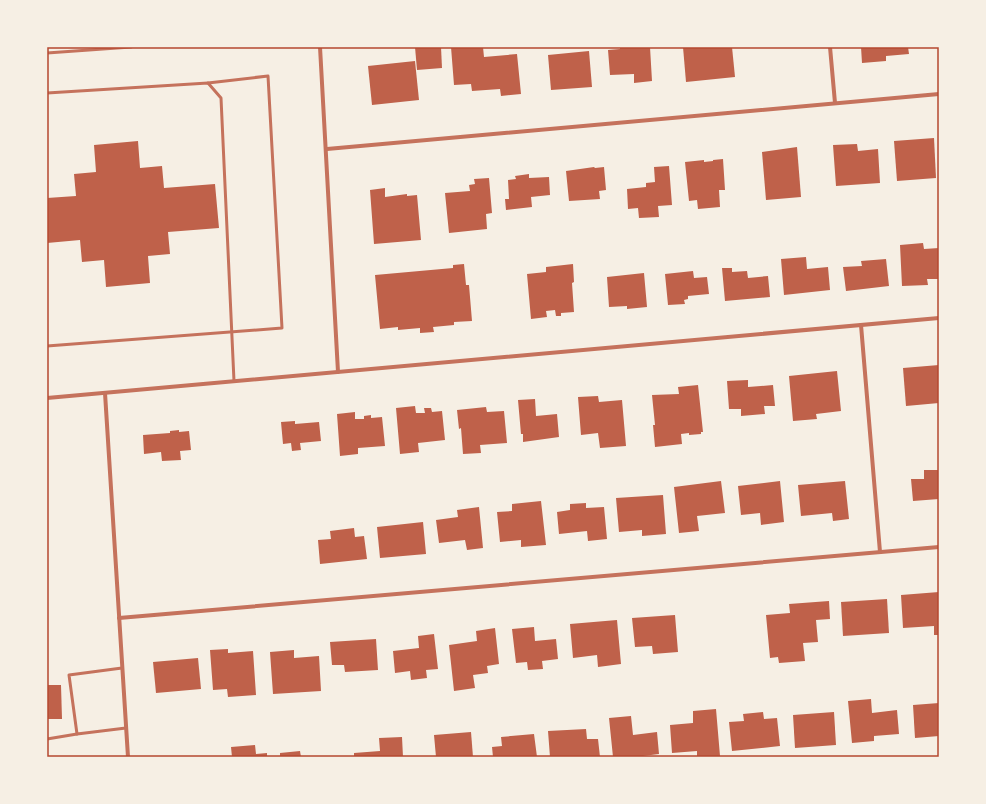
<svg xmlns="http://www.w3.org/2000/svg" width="986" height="804" font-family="Manrope,sans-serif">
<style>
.building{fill:#bf614a}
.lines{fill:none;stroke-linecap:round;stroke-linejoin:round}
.service{stroke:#c5725c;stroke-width:3}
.minor{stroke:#c5725c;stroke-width:4}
.neatline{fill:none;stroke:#b5482f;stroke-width:1.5}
</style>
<rect width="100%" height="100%" fill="#f6efe4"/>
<g class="building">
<polygon points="415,47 441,47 442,68 417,70"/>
<polygon points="451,47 483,47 484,57 517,54 521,94 501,96 500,89 472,91 471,84 454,85"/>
<polygon points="620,47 650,47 652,81 634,83 634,74 610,75 608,50 620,49"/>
<polygon points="683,47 732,47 735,77 686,82"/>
<polygon points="861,47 908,47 909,54 886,56 886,61 862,63"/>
<polygon points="589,51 592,87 551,90 548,55"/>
<polygon points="415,61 419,100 372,105 368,66"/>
<polygon points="934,138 936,178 897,181 894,141"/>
<polygon points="138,141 140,168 162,166 164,188 215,184 219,228 168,232 170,254 148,256 150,283 106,287 104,260 82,262 80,240 47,243 47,198 76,196 74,174 96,172 94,145"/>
<polygon points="857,144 858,151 878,149 880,183 836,186 833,145"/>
<polygon points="797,147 801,197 766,200 762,152"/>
<polygon points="723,159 725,190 719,190 720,207 698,209 697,200 689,201 685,162 704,160 704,162 713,161 713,160"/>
<polygon points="669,166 672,205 658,206 659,217 639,218 638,208 628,209 627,189 646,187 646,183 655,182 654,167"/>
<polygon points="594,167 595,168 604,167 606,190 599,191 600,199 569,201 566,171"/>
<polygon points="529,174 529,178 549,177 550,195 531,197 532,207 506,210 505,199 509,199 508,180 516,179 515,176"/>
<polygon points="489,178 492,213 486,214 487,229 449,233 445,193 470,191 469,185 475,184 474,179"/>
<polygon points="385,188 385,197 407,194 407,196 417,195 421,240 374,244 370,190"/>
<polygon points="923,243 924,249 939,248 939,279 927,279 928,285 902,286 900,245"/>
<polygon points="806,257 807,269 828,267 830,290 784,295 781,259"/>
<polygon points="886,259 889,286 846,291 843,267 862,266 861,261"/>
<polygon points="464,264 466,285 469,285 472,321 454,322 454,325 433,327 434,332 420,333 420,328 398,330 398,327 380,329 375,275 453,268 453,265"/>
<polygon points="573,264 574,282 572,283 574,312 561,313 561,316 556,316 555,310 546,311 547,317 531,319 527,274 546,272 546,267"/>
<polygon points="722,268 732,268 732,272 747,271 748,278 768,276 770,297 725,301"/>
<polygon points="693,271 694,278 707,277 709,294 688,296 688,299 684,300 685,304 668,305 665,274"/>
<polygon points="644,273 647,307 627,309 627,306 609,307 607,277"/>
<polygon points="939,365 939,403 906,406 903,368"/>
<polygon points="837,371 841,411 816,414 817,419 793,421 789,376"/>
<polygon points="748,380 748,387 773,385 775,406 764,406 765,414 741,416 741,409 729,409 727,381"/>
<polygon points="698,385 703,432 701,432 701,434 689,435 689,433 681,434 682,444 655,447 653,425 655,425 652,395 679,394 678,387"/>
<polygon points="598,396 599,402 622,400 626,446 600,448 598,433 581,435 578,397"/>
<polygon points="535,399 536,416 557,414 559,437 523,442 523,434 521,434 518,400"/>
<polygon points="415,406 416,413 425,413 424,408 431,408 432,412 442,411 445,440 418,443 419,452 400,454 396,408"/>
<polygon points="486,407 487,412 504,411 507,443 480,445 481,453 463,454 461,428 459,429 457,410"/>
<polygon points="355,412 355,419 364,419 364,416 371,415 371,418 382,417 385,446 358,448 358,454 340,456 337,414"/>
<polygon points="295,421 295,424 319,422 321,441 300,443 301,450 292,451 291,443 283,444 281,422"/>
<polygon points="179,430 179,432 189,431 191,450 180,451 181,460 162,461 161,452 144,454 143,435 170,433 170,431"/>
<polygon points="924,470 939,470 939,499 913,501 911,479 924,479"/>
<polygon points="721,481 725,513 697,516 699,531 679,533 674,487"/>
<polygon points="780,481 784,522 761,525 760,513 741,515 738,486"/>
<polygon points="845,481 849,519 833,521 832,513 801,516 798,485"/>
<polygon points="663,495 666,534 642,536 642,530 619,532 616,498"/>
<polygon points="541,501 546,545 521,547 521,540 500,542 497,512 512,511 512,504"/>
<polygon points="586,503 586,508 604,507 607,539 588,541 587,531 559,534 557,512 570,510 570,504"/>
<polygon points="479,507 483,548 467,550 465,540 439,543 436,520 458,517 457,510"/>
<polygon points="423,522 426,554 380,558 377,527"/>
<polygon points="354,528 355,537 364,536 367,559 320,564 318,540 331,539 330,531"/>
<polygon points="939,592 939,635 934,635 934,626 903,628 901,595"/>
<polygon points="887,599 889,633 843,636 841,602"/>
<polygon points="829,601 830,619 816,620 818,642 803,643 805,661 779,663 778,657 770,658 766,615 790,613 789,604"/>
<polygon points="675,615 678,652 653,654 652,646 635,647 632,618"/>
<polygon points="617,620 621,664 598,667 597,655 573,658 570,624"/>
<polygon points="534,627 535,641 556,639 558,659 542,661 543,669 528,670 527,662 516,663 512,629"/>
<polygon points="495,628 499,664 487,666 488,673 473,675 475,688 454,691 449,645 477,641 476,631"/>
<polygon points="434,634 438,669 426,670 427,678 411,680 410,671 395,673 393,651 419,648 418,636"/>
<polygon points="376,639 378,670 345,672 344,665 332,665 330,642"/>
<polygon points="228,649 228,653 253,651 256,695 228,697 227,689 213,690 210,650"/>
<polygon points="294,650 294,658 319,656 321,691 273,694 270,652"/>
<polygon points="198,658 201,689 156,693 153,662"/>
<polygon points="47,685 61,685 62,719 47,719"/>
<polygon points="871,699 872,713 897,710 899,734 874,736 874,741 852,743 848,701"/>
<polygon points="939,703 939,736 915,738 913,705"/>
<polygon points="716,709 720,756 697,757 697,751 672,753 670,725 693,723 693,711"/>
<polygon points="763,712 764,719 777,718 780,746 732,751 729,722 744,721 743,714"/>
<polygon points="834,712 836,745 795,748 793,715"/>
<polygon points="631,716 633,735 657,732 659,754 635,757 613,757 609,718"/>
<polygon points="586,729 587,739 598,739 600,757 550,757 548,731"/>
<polygon points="471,732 473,757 436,757 434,735"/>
<polygon points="534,734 537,757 493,757 492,747 502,746 501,737"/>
<polygon points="402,737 403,757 354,757 354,753 380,751 379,738"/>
<polygon points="255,745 256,754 267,753 267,757 232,757 231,747"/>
<polygon points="300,751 301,757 280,757 280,753"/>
</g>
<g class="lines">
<g class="service">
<polyline points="47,53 131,47"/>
<polyline points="47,93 208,83 221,98 234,381"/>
<polyline points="47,346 282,328 268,76 208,83"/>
<polyline points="122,668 69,675 77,734 126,728"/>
<polyline points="47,739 77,734"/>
</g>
<g class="minor">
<polyline points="320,47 338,372"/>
<polyline points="830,47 835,103"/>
<polyline points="327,149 939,94"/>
<polyline points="861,325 880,552"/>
<polyline points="105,393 128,757"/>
<polyline points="47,398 939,318"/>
<polyline points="119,618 939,547"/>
</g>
</g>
<rect width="986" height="804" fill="none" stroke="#f6efe4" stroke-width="96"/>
<rect x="48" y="48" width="890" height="708" class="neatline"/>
</svg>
